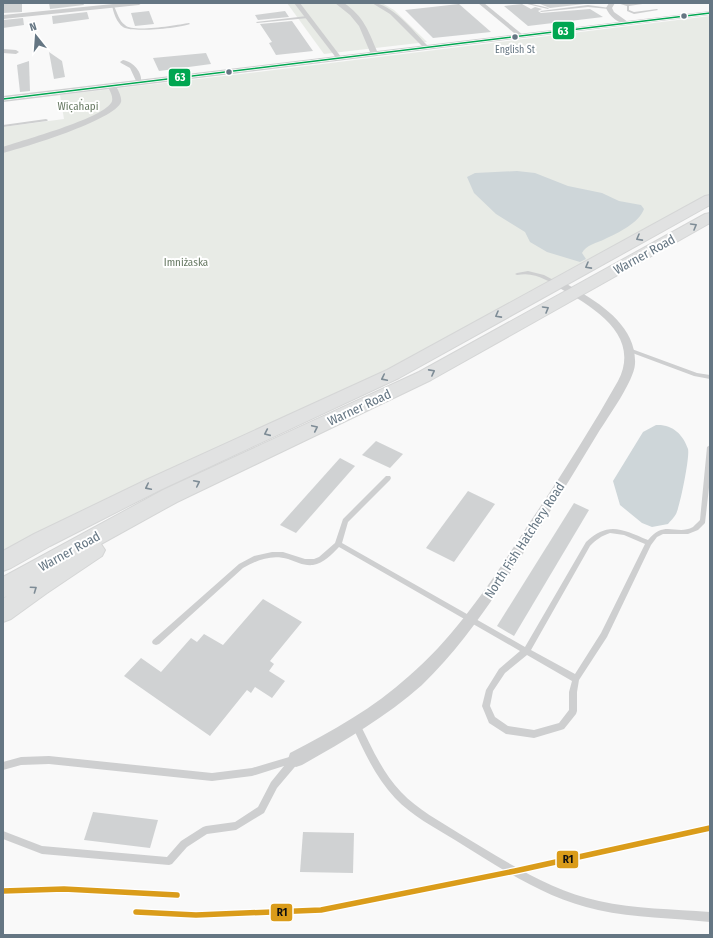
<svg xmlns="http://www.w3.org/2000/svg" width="713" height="938" font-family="'Fira Sans Condensed',sans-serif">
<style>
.green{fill:#e8ebe6}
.water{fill:#ced6d9}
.building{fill:#d0d2d3}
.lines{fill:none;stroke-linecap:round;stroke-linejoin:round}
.trunk-casing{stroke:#d5d6d6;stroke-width:2}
.service{fill:#cecfd0;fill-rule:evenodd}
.minor{fill:#cecfd0;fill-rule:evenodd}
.tertiary{fill:#cecfd0;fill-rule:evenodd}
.trunk{fill:#e1e2e2;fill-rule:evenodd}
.bus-1-casing{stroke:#fff;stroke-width:3}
.bus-1{stroke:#00a651;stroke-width:1.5}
.rail-1-casing{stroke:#fff;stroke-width:8}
.rail-1{stroke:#da9c1a;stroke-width:5.5}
.oneway{stroke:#7e8c96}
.bus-dot{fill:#657683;stroke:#fff;stroke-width:1.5}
.labels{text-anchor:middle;stroke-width:4;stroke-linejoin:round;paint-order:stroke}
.far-bus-label{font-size:10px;fill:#657683;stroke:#fff}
.far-park-label{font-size:11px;fill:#687a64;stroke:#fff}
.street-label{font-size:13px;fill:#657683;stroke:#fff}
.line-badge{stroke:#fff;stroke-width:1.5}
.badge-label{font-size:11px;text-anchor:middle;font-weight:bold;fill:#fff}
.pale-badge-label{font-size:11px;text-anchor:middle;font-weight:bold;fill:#111}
</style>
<rect width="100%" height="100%" fill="#f9f9f9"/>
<g class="green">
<polygon points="287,3 382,3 394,10 427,42 324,54"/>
<polygon points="710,16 710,195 388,370 3,555 3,127 64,119 60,95 241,74"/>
</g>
<g class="water">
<path d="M 517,171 L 535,173 L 568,186 L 602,193 L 619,201 L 641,205 L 644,209 C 639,223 618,233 605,239 C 597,243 586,245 582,253 L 586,259 L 580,262 L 547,252 L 530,242 L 525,232 L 496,214 L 474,193 L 467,177 L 475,173 Z"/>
<path d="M 656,425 C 672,424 683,434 688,449 C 690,457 680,506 676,514 C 674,518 670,521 668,524 L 652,527 L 642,523 L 620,505 L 613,481 L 643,432 Z"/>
</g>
<g class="building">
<polygon points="10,3 22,3 22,12 3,13 3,4"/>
<polygon points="49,3 83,3 84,5 50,9"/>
<polygon points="542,3 582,3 584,4 550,8 540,4"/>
<polygon points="459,4 491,32 433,38 405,10"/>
<polygon points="522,4 531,9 535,7 542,9 538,11 541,13 590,9 603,17 528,26 504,6"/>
<polygon points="149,11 154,24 135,26 131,13"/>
<polygon points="285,11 289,17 258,20 255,15"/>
<polygon points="87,12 89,19 53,24 52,16"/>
<polygon points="23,18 24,25 3,28 3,20"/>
<polygon points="292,21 313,51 276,55 269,43 272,42 260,24"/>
<polygon points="49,52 62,61 65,77 54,79"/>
<polygon points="206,53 211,64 159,71 153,58"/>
<polygon points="29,61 30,91 20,92 17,65"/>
<polygon points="376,441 403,454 390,468 362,455"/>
<polygon points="340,458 355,466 296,533 280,525"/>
<polygon points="468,491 495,504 454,562 426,548"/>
<polygon points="574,503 589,510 514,636 497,626"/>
<polygon points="263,599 302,622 270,661 274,664 269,671 285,681 272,698 255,687 251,693 247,690 210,736 124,676 141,658 161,672 191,638 197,642 204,634 223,645"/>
<polygon points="93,812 158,820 150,848 84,840"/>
<polygon points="303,832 354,833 353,873 300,872"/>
</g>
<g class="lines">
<g class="trunk-casing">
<g id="trunk">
<polygon points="710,195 710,205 399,378 160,490 50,546 11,568 3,571 3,551 34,534 146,480 387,370 705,196"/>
<polygon points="710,213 710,223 431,380 177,502 101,544 105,550 102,556 47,593 11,619 3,622 3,599 7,596 3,598 3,577 163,490 419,372 705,214"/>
</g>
</g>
<g class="service">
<polygon points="523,3 528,3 549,8 548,9"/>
<polygon points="617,3 628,4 649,3 629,6 629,10 634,12 657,9 658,10 634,14 627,11 627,6"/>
<path d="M 112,5 L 114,6 C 117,12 119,21 125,25 C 133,33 177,25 189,23 L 190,24 C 180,28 132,33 123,27 C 117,23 113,12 112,5 Z"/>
<polygon points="588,5 610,8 609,9 588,7 541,12 540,11"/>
<polygon points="307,16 308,18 257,23 256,22"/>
<polygon points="46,119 48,120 47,121 3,127 3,125"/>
<path d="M 528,271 L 544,275 L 559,283 L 559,284 C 554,284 551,282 546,280 C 536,275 528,273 517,275 L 515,274 L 517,273 Z"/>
<polygon points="629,348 697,373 710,375 710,379 694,376 627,351 626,350"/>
<path d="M 710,445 L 710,479 L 705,523 L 698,530 L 688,534 L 663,534 L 657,537 L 651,545 L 607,637 L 579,680 L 577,692 L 577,711 L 576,714 L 564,729 L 561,730 L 534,738 L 506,734 L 489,723 L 482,706 L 486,690 L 499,669 L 520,651 L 339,547 C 331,555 324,563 313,565 C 304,566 296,562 288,559 C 272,554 257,560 243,568 L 159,644 L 156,645 L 153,644 L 152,642 L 153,640 L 239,564 L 254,556 L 272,552 L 283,552 L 305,559 L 314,559 L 319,557 L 335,543 L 343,519 L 386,476 L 390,476 L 391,478 L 390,480 L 348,522 L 342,543 L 525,647 L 586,542 C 608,521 622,529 648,540 C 665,519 676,536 693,527 C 695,525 698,522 700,520 L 707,447 ZM 610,533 L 624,535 L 645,544 L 601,633 L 575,674 L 531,650 L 590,546 C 596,540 601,536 610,533 ZM 527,655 L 572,681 L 569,692 L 569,710 L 559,723 L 534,730 L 508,726 L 495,717 L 490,706 L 493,691 L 505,673 Z"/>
<path d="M 356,721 L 359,722 C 371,746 382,772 401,792 C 418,810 440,821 460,834 C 504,860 548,890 599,901 C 635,909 673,909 710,912 L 710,922 C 673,918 635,918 598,910 C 546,899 500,868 455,840 C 434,827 412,816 395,798 C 376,778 363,750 352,725 L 353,722 Z"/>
<polygon points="296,755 299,756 300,759 299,762 277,788 264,813 236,830 207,834 187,847 172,864 169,865 42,854 3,839 3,831 42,846 167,857 181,841 203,827 206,826 235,822 258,807 271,782 284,766 252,776 212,781 49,764 21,765 3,770 3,762 21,757 49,756 212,773 252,768"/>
</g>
<g class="minor">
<polygon points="123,3 142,3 139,5 3,19 3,15"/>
<polygon points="294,3 300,3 341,57 341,59 337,59"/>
<path d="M 372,3 C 392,3 414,32 428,46 L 428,48 L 424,48 L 390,14 Z"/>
<polygon points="478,3 484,3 523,35 523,37 519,37"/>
<path d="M 609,3 L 615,3 L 612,8 L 614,12 L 628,22 L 628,24 C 620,25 609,16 606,8 Z"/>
<polygon points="3,49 16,50 19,52 16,54 3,53"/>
<path d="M 123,60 C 134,62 143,73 141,83 L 137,83 L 130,68 L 121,63 L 120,62 Z"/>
<path d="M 557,280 C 565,282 573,288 580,292 C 606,307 637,330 635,364 C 634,381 608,417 598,433 C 567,484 536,536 502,585 C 478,621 453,655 422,685 C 386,717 343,742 302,765 L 296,767 L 290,765 L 288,759 L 290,753 C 332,731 374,708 409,676 C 458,634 495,576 530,522 C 561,476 591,429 618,381 C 643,333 588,304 554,285 L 552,283 L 554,281 Z"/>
</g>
<path class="tertiary" d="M 335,3 L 344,3 C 364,17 368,30 377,51 L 710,11 L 710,15 L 117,88 C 119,92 122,98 121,102 C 115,120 23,148 3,153 L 3,147 C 23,140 101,119 111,103 C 114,99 111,93 109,89 L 3,102 L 3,96 L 370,52 L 359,26 L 350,15 Z"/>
<use href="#trunk" class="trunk"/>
<g class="bus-1-casing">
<polyline id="bus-1" points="3,99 710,13"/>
</g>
<use href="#bus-1" class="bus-1"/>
<g class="rail-1-casing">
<g id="rail-1">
<polyline points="3,891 64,889 177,895"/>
<polyline points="136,912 196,915 321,910 515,871 710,828"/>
</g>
</g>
<use href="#rail-1" class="rail-1"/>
</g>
<defs><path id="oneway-chevron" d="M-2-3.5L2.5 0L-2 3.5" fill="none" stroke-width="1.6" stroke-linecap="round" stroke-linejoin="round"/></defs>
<g class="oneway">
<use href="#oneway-chevron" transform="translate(694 226) rotate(-30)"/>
<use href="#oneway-chevron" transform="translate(639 238) rotate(151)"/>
<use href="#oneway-chevron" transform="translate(588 266) rotate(151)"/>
<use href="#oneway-chevron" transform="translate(546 309) rotate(-30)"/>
<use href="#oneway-chevron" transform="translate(498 315) rotate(151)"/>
<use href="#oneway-chevron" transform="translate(432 372) rotate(-28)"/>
<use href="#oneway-chevron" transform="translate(384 378) rotate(154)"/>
<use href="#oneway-chevron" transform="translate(315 428) rotate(-25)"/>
<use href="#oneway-chevron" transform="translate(267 433) rotate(156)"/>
<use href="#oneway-chevron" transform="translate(197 483) rotate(-26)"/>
<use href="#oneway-chevron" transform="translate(148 487) rotate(154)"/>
<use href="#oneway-chevron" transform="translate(34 589) rotate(-35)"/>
</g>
<g class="bus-dot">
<circle cx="684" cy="16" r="3.5"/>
<circle cx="515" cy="37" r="3.5"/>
<circle cx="229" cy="72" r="3.5"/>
</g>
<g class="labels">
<g class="far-bus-label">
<text x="515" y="53">English St</text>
</g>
<g class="far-park-label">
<text x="78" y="110">Wic̣aḣapi</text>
<text x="186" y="266">Imniżaska</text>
</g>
<g class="street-label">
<text transform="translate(644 254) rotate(-29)" y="5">Warner Road</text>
<text transform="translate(359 407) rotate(-25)" y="5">Warner Road</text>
<text transform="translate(524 540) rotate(-57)" y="5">North Fish Hatchery Road</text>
<text transform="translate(69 551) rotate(-29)" y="5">Warner Road</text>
</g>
</g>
<g class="line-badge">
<rect x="552" y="21" width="23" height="19" rx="4" fill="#00a651"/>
<rect x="168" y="68" width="23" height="19" rx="4" fill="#00a651"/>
<rect x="556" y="850" width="23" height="19" rx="4" fill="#da9c1a"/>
<rect x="270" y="903" width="23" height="19" rx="4" fill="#da9c1a"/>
</g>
<g class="badge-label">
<text x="563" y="35">63</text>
<text x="180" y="81">63</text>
</g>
<g class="pale-badge-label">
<text x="568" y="863">R1</text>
<text x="282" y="916">R1</text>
</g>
<rect width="713" height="938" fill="none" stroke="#657683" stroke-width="8"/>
<g transform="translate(36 36) rotate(343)" stroke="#ffffff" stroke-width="3" paint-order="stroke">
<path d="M0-3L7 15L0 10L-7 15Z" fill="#657683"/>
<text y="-6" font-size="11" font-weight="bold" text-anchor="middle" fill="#657683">N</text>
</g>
</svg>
